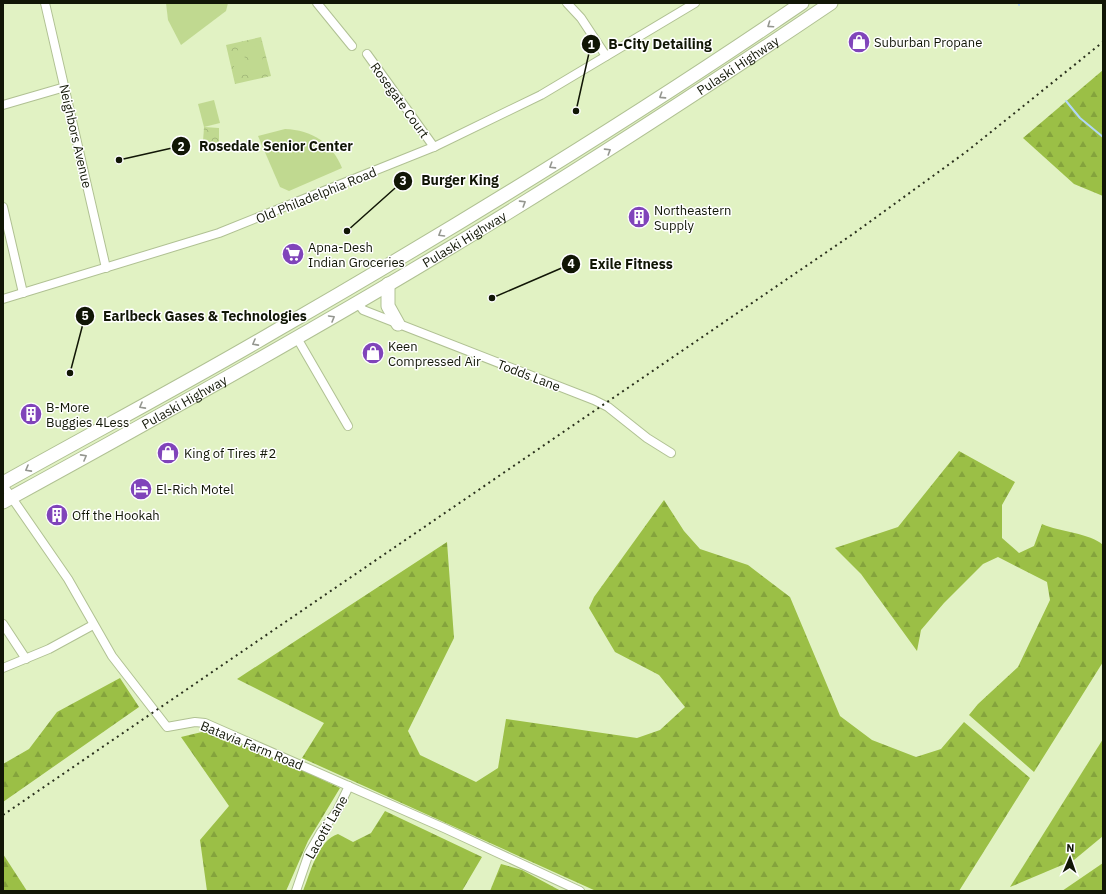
<svg xmlns="http://www.w3.org/2000/svg" width="1106" height="894" font-family="'IBM Plex Sans',sans-serif">
<style>
.forest{fill:url(#forest-firs)}
.park{fill:url(#park-crowns)}
.pitch{fill:#c0d990}
.lines{fill:none;stroke-linecap:round;stroke-linejoin:round}
.stream{stroke:#b1d7f8;stroke-width:2}
.minor-casing{stroke:#b0c193;stroke-width:10}
.trunk-casing{stroke:#b0c193;stroke-width:15}
.minor{stroke:#fff;stroke-width:8}
.trunk{stroke:#fff;stroke-width:13}
.rail{stroke:#2a301d;stroke-width:2;stroke-dasharray:2 4;stroke-linecap:butt}
.oneway{stroke:#94968f}
.labels{text-anchor:middle;stroke-width:3;stroke-linejoin:round;paint-order:stroke}
.poi-label{font-size:13px;fill:#111606;stroke:#fff;text-anchor:start}
.street-label{font-size:13px;fill:#111606;stroke:#fff}
.leader{fill:none;stroke:#111606;stroke-width:1.5}
.callout-dot{fill:#111606;stroke:#fff;stroke-width:1.5}
.mark-label{font-size:12px;text-anchor:middle;font-weight:bold;fill:#fff}
.callout-label{font-size:14px;text-anchor:middle;font-weight:bold;fill:#111606;stroke:#fff;stroke-width:3;stroke-linejoin:round;paint-order:stroke}
</style>
<defs>
<pattern id="forest-firs" width="22" height="20" patternUnits="userSpaceOnUse"><rect width="22" height="20" fill="#9bbf46"/><path d="M5 1l3.5 6h-7zM16 11l3.5 6h-7z" fill="#84a33c"/></pattern>
<pattern id="park-crowns" width="20" height="18" patternUnits="userSpaceOnUse"><rect width="20" height="18" fill="#c0d990"/><path d="M2 6a3 3 0 1 1 6 0M12 15a3 3 0 1 1 6 0" fill="none" stroke="#a4ba7b"/></pattern>
</defs>
<rect width="100%" height="100%" fill="#e1f2c3"/>
<g class="forest">
<polygon points="1103,70 1103,196 1074,184 1023,138"/>
<path d="M 959,451 L 1015,482 L 1002,505 L 1002,538 L 1019,553 L 1034,546 L 1042,524 C 1060,532 1090,533 1103,545 L 1103,662 L 1034,772 L 969,715 L 978,704 L 1018,667 L 1050,600 L 1047,582 L 998,557 L 983,564 L 944,603 L 921,630 L 917,651 L 861,574 L 835,548 L 898,527 Z"/>
<polygon points="664,500 684,531 700,549 748,565 790,597 840,716 872,740 916,757 941,749 964,722 1030,778 959,891 596,891 302,758 324,723 237,679 447,542 454,638 408,731 420,755 476,782 498,768 506,719 637,738 660,730 685,707 659,675 615,652 589,608 594,597"/>
<polygon points="120,678 139,707 3,802 3,764 29,749 57,712"/>
<polygon points="206,731 296,767 340,788 308,841 286,891 207,891 200,840 229,806 181,737"/>
<polygon points="1103,739 1103,836 1074,860 1010,887"/>
<path d="M 385,811 L 482,857 L 462,891 L 303,891 C 310,874 318,840 338,834 L 353,842 L 371,833 Z"/>
<polygon points="3,854 27,891 3,891"/>
<polygon points="1103,863 1103,891 1062,891"/>
<polygon points="501,864 522,870 561,891 490,891"/>
</g>
<g class="park">
<polygon points="261,37 271,76 235,84 226,45"/>
<polygon points="204,127 219,128 219,143 203,142"/>
</g>
<g class="pitch">
<polygon points="166,3 228,3 226,11 181,45 168,20"/>
<polygon points="260,45 265,71 251,73 247,48"/>
<polygon points="243,49 248,74 236,76 231,52"/>
<polygon points="214,100 220,123 204,127 198,104"/>
<path d="M 285,129 C 312,130 332,143 342,168 L 289,191 L 280,187 L 258,136 Z"/>
</g>
<g class="lines">
<g class="stream">
<polyline points="1019,5 1019,3"/>
<polyline points="1066,101 1080,118 1103,137"/>
</g>
<g class="minor-casing">
<g id="minor">
<polyline points="45,3 106,268"/>
<polyline points="317,3 352,46"/>
<polyline points="567,3 581,18 606,56"/>
<polyline points="367,54 434,147"/>
<polyline points="3,105 65,87"/>
<polyline points="3,207 23,293"/>
<polyline points="3,299 219,233 436,146 541,95 695,3"/>
<polyline points="358,303 363,310 594,400 608,407 647,438 671,453"/>
<polyline points="297,338 348,426"/>
<polyline points="3,485 68,579 112,656 167,727 195,722 205,723 444,828 580,891"/>
<polyline points="3,624 26,659"/>
<polyline points="3,668 49,649 93,625"/>
<polyline points="296,891 309,853 321,832 337,811 349,786"/>
</g>
</g>
<g class="trunk-casing">
<g id="trunk">
<polyline points="388,284 388,306 398,324"/>
<path d="M 3,483 C 94,432 187,383 277,330 C 456,227 632,119 802,3"/>
<path id="s1" d="M 3,502 C 149,422 295,341 438,255 C 572,175 702,90 831,3"/>
</g>
</g>
<use href="#minor" class="minor"/>
<use href="#trunk" class="trunk"/>
<polyline class="rail" points="3,815 853,234 966,152 1103,42"/>
</g>
<defs><path id="oneway-chevron" d="M-2-3.5L2.5 0L-2 3.5" fill="none" stroke-width="1.6" stroke-linecap="round" stroke-linejoin="round"/></defs>
<g class="oneway">
<use href="#oneway-chevron" transform="translate(770 25) rotate(146)"/>
<use href="#oneway-chevron" transform="translate(662 96) rotate(147)"/>
<use href="#oneway-chevron" transform="translate(608 151) rotate(-32)"/>
<use href="#oneway-chevron" transform="translate(552 166) rotate(148)"/>
<use href="#oneway-chevron" transform="translate(523 203) rotate(-32)"/>
<use href="#oneway-chevron" transform="translate(441 234) rotate(149)"/>
<use href="#oneway-chevron" transform="translate(332 318) rotate(-30)"/>
<use href="#oneway-chevron" transform="translate(255 343) rotate(151)"/>
<use href="#oneway-chevron" transform="translate(142 406) rotate(151)"/>
<use href="#oneway-chevron" transform="translate(84 457) rotate(-29)"/>
<use href="#oneway-chevron" transform="translate(28 469) rotate(151)"/>
</g>
<defs>
<g id="shop-disc" transform="scale(1.15)"><circle r="9.5" fill="#8044ba" stroke="#fff"/><path d="M-5-2.5h2.3a2.7 3.5 0 0 1 5.4 0H5L5.5 6h-11ZM-1.5-2.5h3a1.5 2.3 0 0 0-3 0Z" fill="#fff"/></g>
<g id="building-disc" transform="scale(1.15)"><circle r="9.5" fill="#8044ba" stroke="#fff"/><path d="M-4-6H4V6H1V3H-1V6H-4ZM-2.5-4.3h1.7v1.8h-1.7ZM.8-4.3h1.7v1.8H.8ZM-2.5-1h1.7V.8h-1.7ZM.8-1h1.7V.8H.8Z" fill="#fff"/></g>
<g id="supermarket-disc" transform="scale(1.15)"><circle r="9.5" fill="#8044ba" stroke="#fff"/><path d="M-6-5.5h2.5l.6 2H6L4.5 2H-2.5L-4.4-4H-6ZM-1.5 3.2a1.3 1.3 0 1 0 .1 0ZM3 3.2a1.3 1.3 0 1 0 .1 0Z" fill="#fff"/></g>
<g id="hotel-disc" transform="scale(1.15)"><circle r="9.5" fill="#8044ba" stroke="#fff"/><path d="M-6-4.5h1.5V1H6V5H4.5V3h-9V5H-6ZM-4 0a1.8 1.8 0 1 1 3.6 0ZM.5 0V-2.5h3Q6-2.5 6 0Z" fill="#fff"/></g>
</defs>
<g fill-rule="evenodd">
<use href="#shop-disc" x="859" y="42"/>
<use href="#building-disc" x="639" y="217"/>
<use href="#supermarket-disc" x="293" y="254"/>
<use href="#shop-disc" x="373" y="353"/>
<use href="#building-disc" x="31" y="414"/>
<use href="#shop-disc" x="168" y="453"/>
<use href="#hotel-disc" x="141" y="489"/>
<use href="#building-disc" x="57" y="515"/>
</g>
<g class="labels">
<g class="poi-label">
<text x="874" y="47">Suburban Propane</text>
<text x="654" y="215">Northeastern<tspan x="654" dy="15">Supply</tspan></text>
<text x="308" y="252">Apna-Desh<tspan x="308" dy="15">Indian Groceries</tspan></text>
<text x="388" y="351">Keen<tspan x="388" dy="15">Compressed Air</tspan></text>
<text x="46" y="412">B-More<tspan x="46" dy="15">Buggies 4Less</tspan></text>
<text x="184" y="458">King of Tires #2</text>
<text x="156" y="494">El-Rich Motel</text>
<text x="72" y="520">Off the Hookah</text>
</g>
<g class="street-label">
<text dy="5" stroke="none"><textPath href="#s1" startOffset="855">Pulaski Highway</textPath></text>
<text transform="translate(400 100) rotate(54)" y="5">Rosegate Court</text>
<text transform="translate(76 136) rotate(77)" y="5">Neighbors Avenue</text>
<text transform="translate(316 195) rotate(-22)" y="5">Old Philadelphia Road</text>
<text dy="5" stroke="none"><textPath href="#s1" startOffset="531">Pulaski Highway</textPath></text>
<text transform="translate(529 375) rotate(21)" y="5">Todds Lane</text>
<text dy="5" stroke="none"><textPath href="#s1" startOffset="207">Pulaski Highway</textPath></text>
<text transform="translate(252 745) rotate(22)" y="5">Batavia Farm Road</text>
<text transform="translate(326 827) rotate(-60)" y="5">Lacotti Lane</text>
</g>
</g>
<path class="leader" d="M576 111L591 44M119 160L181 146M347 231L403 181M492 298L571 264M70 373L85 316"/>
<g class="callout-dot">
<circle cx="576" cy="111" r="4"/>
<circle cx="119" cy="160" r="4"/>
<circle cx="347" cy="231" r="4"/>
<circle cx="492" cy="298" r="4"/>
<circle cx="70" cy="373" r="4"/>
<circle cx="591" cy="44" r="10"/>
<circle cx="181" cy="146" r="10"/>
<circle cx="403" cy="181" r="10"/>
<circle cx="571" cy="264" r="10"/>
<circle cx="85" cy="316" r="10"/>
</g>
<g class="mark-label">
<text x="591" y="49">1</text>
<text x="181" y="151">2</text>
<text x="403" y="185">3</text>
<text x="571" y="268">4</text>
<text x="85" y="320">5</text>
</g>
<g class="callout-label">
<text x="660" y="49">B-City Detailing</text>
<text x="276" y="151">Rosedale Senior Center</text>
<text x="460" y="185">Burger King</text>
<text x="631" y="269">Exile Fitness</text>
<text x="205" y="321">Earlbeck Gases &amp; Technologies</text>
</g>
<rect width="1106" height="894" fill="none" stroke="#111606" stroke-width="8"/>
<g transform="translate(1070 858) rotate(2)" stroke="#ffffff" stroke-width="3" paint-order="stroke">
<path d="M0-3L7 15L0 10L-7 15Z" fill="#111606"/>
<text y="-6" font-size="11" font-weight="bold" text-anchor="middle" fill="#111606">N</text>
</g>
</svg>
